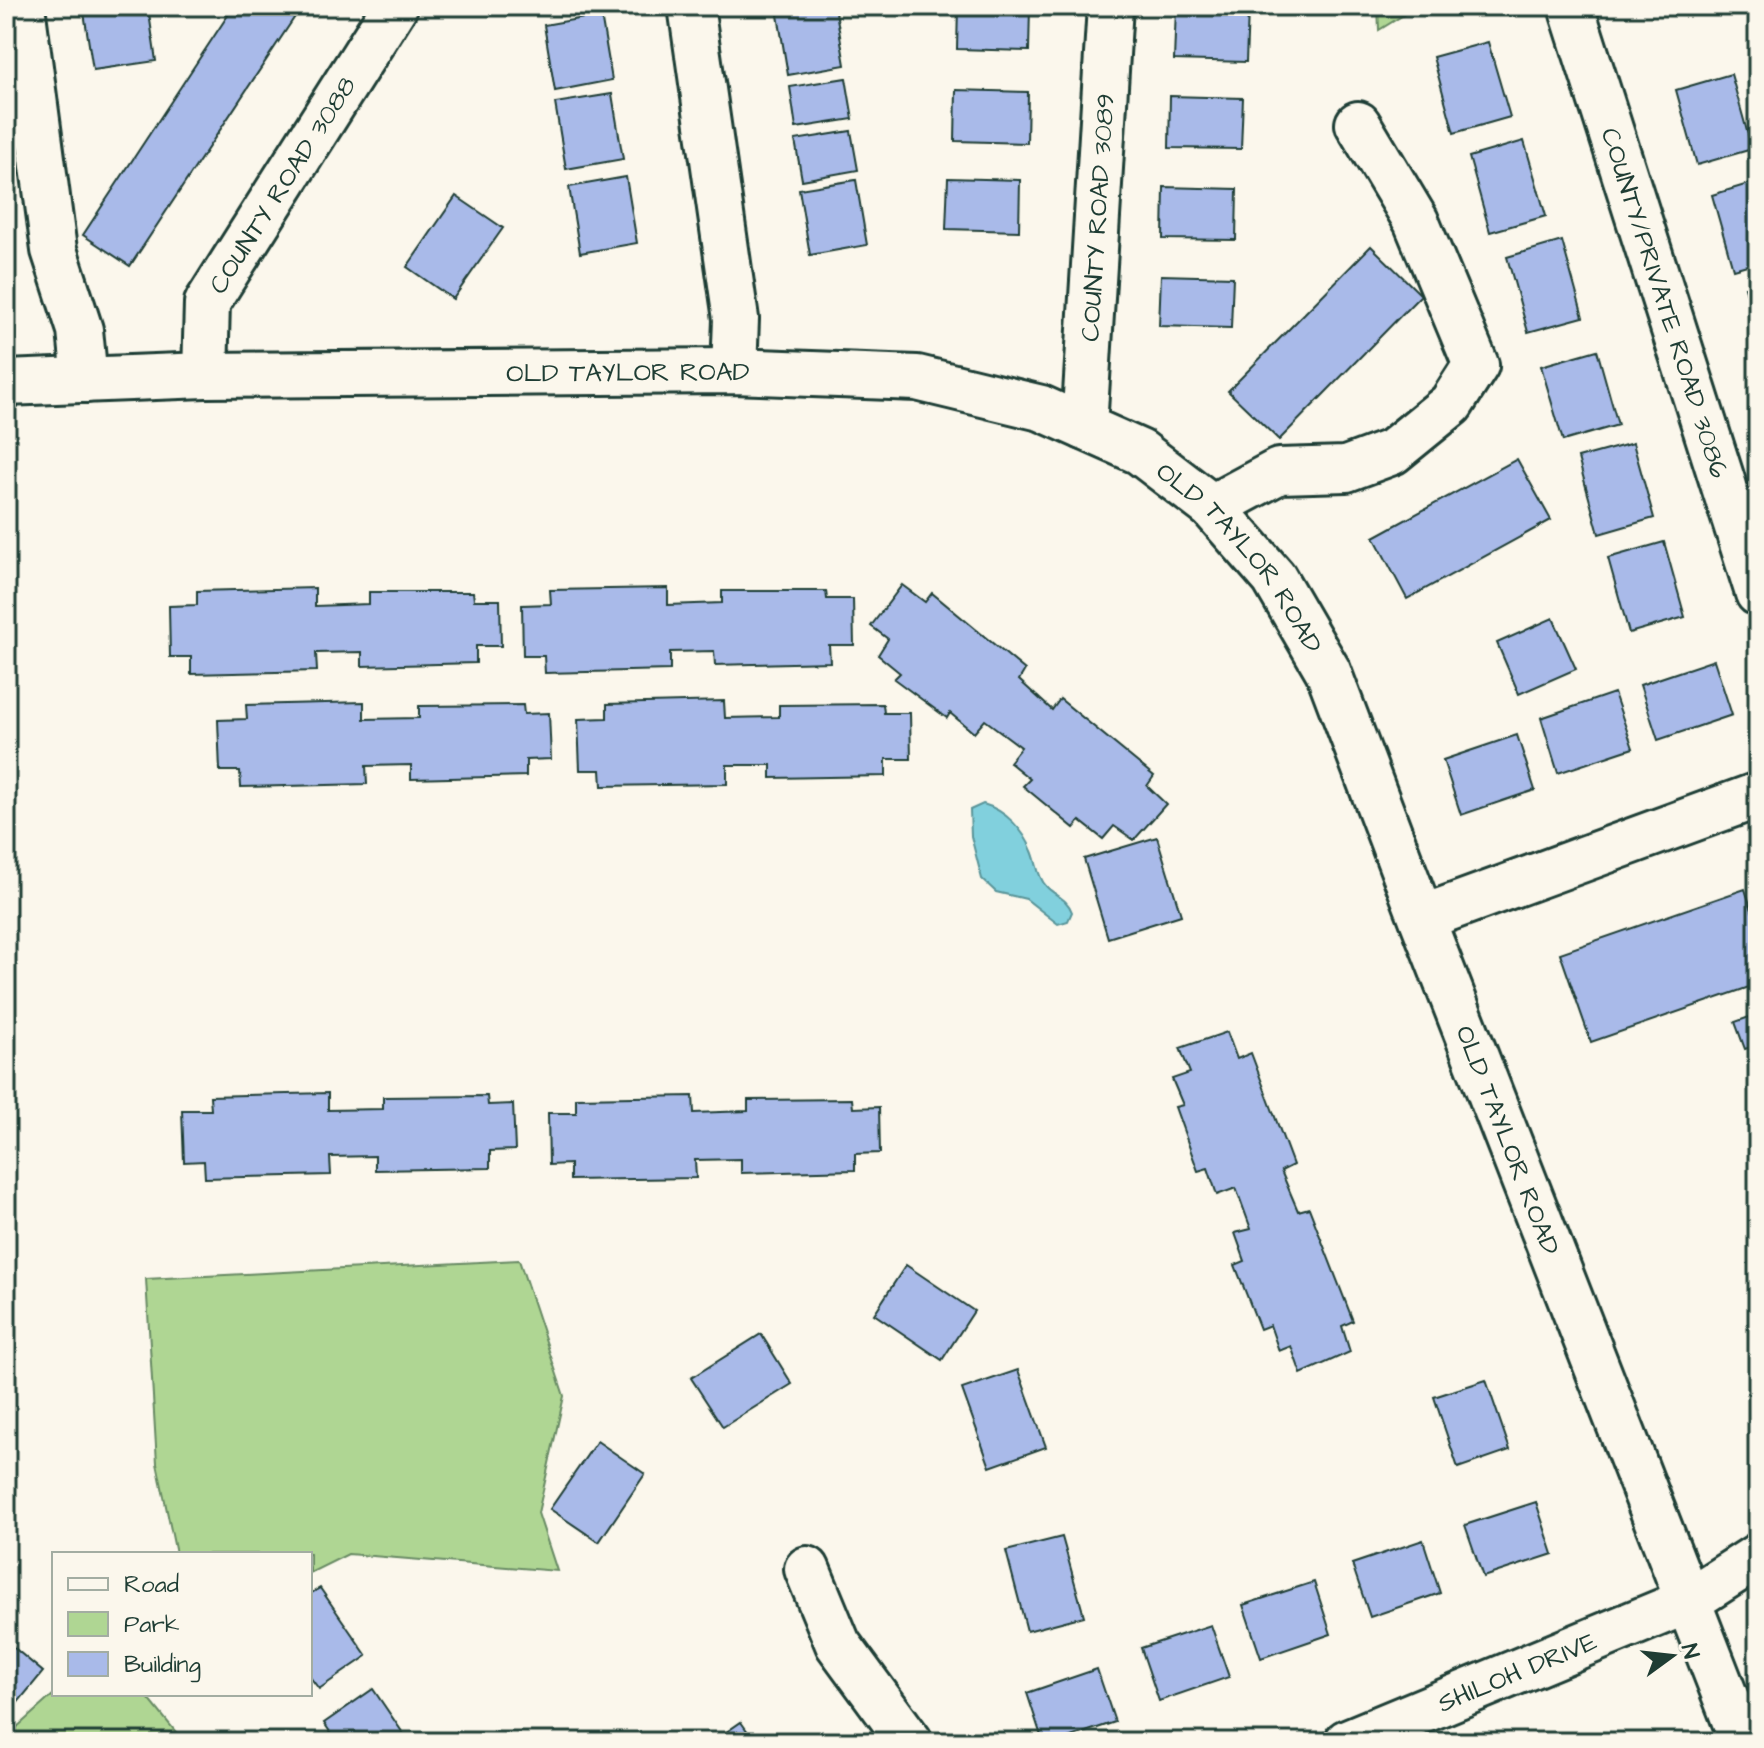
<svg xmlns="http://www.w3.org/2000/svg" width="1764" height="1748" font-family="'Architects Daughter',sans-serif">
<style>
.green{fill:#afd693;stroke:#678a64;stroke-width:2}
.water{fill:#81d0dd;stroke:#5a9599;stroke-width:2}
.building{fill:#a9bae9;stroke:#1f3d34;stroke-width:2}
.lines{fill:none;stroke-linecap:round;stroke-linejoin:round}
.minor-casing{stroke:#1f3d34;stroke-width:50}
.minor{stroke:#fbf7ec;stroke-width:44}
.labels{text-anchor:middle;stroke-width:7;stroke-linejoin:round;paint-order:stroke}
.street-label{font-size:26px;fill:#1f3d34;stroke:#fbf7ec}
</style>
<rect width="100%" height="100%" fill="#fbf7ec"/>
<filter id="ink" filterUnits="userSpaceOnUse"><feTurbulence type="fractalNoise" baseFrequency=".0125" numOctaves="2"/><feDisplacementMap in="SourceGraphic" scale="16" xChannelSelector="R" yChannelSelector="G"/><feConvolveMatrix kernelMatrix="1 2 1 2 8 2 1 2 1" color-interpolation-filters="sRGB"/></filter>
<g filter="url(#ink)">
<g class="green">
<polygon points="1378,6 1418,6 1379,30"/>
<polygon points="519,1260 564,1396 538,1513 557,1571 348,1554 310,1573 310,1554 176,1554 157,1463 146,1279"/>
<polygon points="54,1694 145,1694 184,1742 6,1742 6,1737"/>
</g>
<path class="water" d="M 983,804 C 1005,810 1024,830 1032,851 C 1037,862 1037,876 1046,886 C 1055,896 1067,898 1072,912 L 1068,921 L 1058,924 L 1026,899 L 996,892 L 982,879 L 971,836 L 970,810 Z"/>
<g class="building">
<polygon points="83,6 148,6 156,61 93,70"/>
<polygon points="234,6 302,6 130,266 83,235"/>
<polygon points="796,6 835,6 845,65 788,75 777,9"/>
<polygon points="958,6 1030,6 1029,51 957,49"/>
<polygon points="1176,8 1248,10 1246,62 1174,60"/>
<polygon points="601,15 612,80 555,91 544,25"/>
<polygon points="1488,42 1510,117 1454,133 1433,57"/>
<polygon points="1731,74 1752,149 1697,165 1676,90"/>
<polygon points="846,78 853,119 796,128 790,87"/>
<polygon points="956,90 1028,92 1027,143 955,141"/>
<polygon points="612,94 623,159 566,169 555,103"/>
<polygon points="1170,96 1243,98 1241,149 1169,148"/>
<polygon points="851,131 858,170 802,180 795,140"/>
<polygon points="1524,141 1546,216 1490,232 1469,157"/>
<polygon points="626,177 637,243 580,253 569,187"/>
<polygon points="948,178 1020,180 1019,231 946,229"/>
<polygon points="856,180 867,245 810,255 799,189"/>
<polygon points="1758,181 1758,262 1733,269 1712,195"/>
<polygon points="1164,187 1237,189 1236,240 1163,239"/>
<polygon points="456,196 503,228 453,299 407,267"/>
<polygon points="1562,241 1583,317 1528,332 1507,257"/>
<polygon points="1371,246 1421,295 1279,440 1228,391"/>
<polygon points="1161,275 1233,277 1231,328 1159,326"/>
<polygon points="1758,284 1758,331 1745,287"/>
<polygon points="1597,350 1618,425 1563,441 1541,366"/>
<polygon points="1633,443 1654,518 1599,534 1578,458"/>
<polygon points="1517,459 1551,520 1407,599 1374,537"/>
<polygon points="1664,542 1685,617 1629,633 1608,558"/>
<polygon points="902,585 925,602 932,593 1025,670 1019,680 1052,710 1060,699 1154,776 1147,786 1166,804 1134,840 1114,826 1103,839 1080,821 1074,828 1023,786 1030,779 1009,762 1021,747 985,720 974,733 950,713 947,718 894,679 900,673 878,655 888,639 871,626"/>
<polygon points="315,588 315,606 369,604 369,592 473,592 474,600 500,600 501,646 476,646 476,663 362,666 362,652 316,653 317,671 191,674 191,657 170,657 169,606 197,605 197,591"/>
<polygon points="668,588 668,605 722,603 722,591 826,591 827,599 853,599 854,645 829,645 830,662 715,665 714,651 670,652 670,670 545,673 544,656 523,656 522,605 551,604 550,590"/>
<polygon points="1553,618 1576,669 1519,694 1497,643"/>
<polygon points="1714,660 1732,715 1658,740 1640,685"/>
<polygon points="1614,693 1633,748 1558,773 1541,718"/>
<polygon points="724,701 725,718 779,717 779,705 883,704 884,713 910,713 911,759 886,759 886,776 771,778 771,765 727,765 727,784 602,786 601,770 580,770 578,719 607,718 607,704"/>
<polygon points="364,702 364,719 419,718 419,706 523,705 524,714 549,713 551,759 526,760 526,776 411,779 411,765 366,766 367,784 241,787 240,771 220,771 218,720 247,719 246,705"/>
<polygon points="1517,735 1535,790 1461,815 1443,760"/>
<polygon points="1157,837 1181,915 1108,938 1084,859"/>
<polygon points="1745,889 1758,929 1758,984 1591,1042 1560,953"/>
<polygon points="1758,1014 1758,1045 1745,1049 1735,1022"/>
<polygon points="1227,1032 1237,1059 1251,1053 1293,1165 1281,1171 1298,1211 1309,1208 1353,1321 1342,1326 1350,1352 1301,1374 1291,1346 1279,1351 1270,1325 1260,1329 1235,1265 1245,1261 1235,1233 1251,1229 1236,1188 1217,1195 1208,1168 1198,1171 1175,1107 1183,1105 1172,1079 1190,1073 1180,1048"/>
<polygon points="328,1093 328,1110 383,1109 383,1097 487,1096 488,1105 513,1104 515,1150 490,1151 490,1168 375,1170 375,1156 330,1157 331,1175 205,1178 204,1161 184,1162 182,1110 211,1110 210,1096"/>
<polygon points="693,1096 694,1113 748,1111 748,1100 852,1099 853,1108 879,1107 880,1153 855,1154 855,1170 741,1173 741,1159 695,1160 696,1178 570,1180 570,1164 549,1165 548,1113 576,1113 576,1098"/>
<polygon points="906,1265 974,1311 942,1360 874,1314"/>
<polygon points="761,1334 792,1384 723,1427 691,1378"/>
<polygon points="1018,1370 1046,1447 990,1467 962,1389"/>
<polygon points="1486,1380 1510,1450 1458,1468 1434,1397"/>
<polygon points="597,1441 645,1474 599,1542 550,1509"/>
<polygon points="1536,1502 1553,1554 1483,1577 1465,1525"/>
<polygon points="1062,1537 1084,1616 1027,1631 1006,1551"/>
<polygon points="1423,1540 1440,1593 1370,1617 1352,1564"/>
<polygon points="1314,1582 1331,1634 1261,1658 1243,1605"/>
<polygon points="320,1588 367,1656 319,1689 310,1677 310,1594"/>
<polygon points="1211,1625 1229,1677 1159,1701 1141,1648"/>
<polygon points="6,1641 43,1672 6,1717"/>
<polygon points="1097,1669 1115,1722 1056,1742 1043,1742 1027,1693"/>
<polygon points="373,1689 409,1742 337,1742 324,1723"/>
<polygon points="741,1722 755,1742 712,1742"/>
</g>
<g class="lines">
<g class="minor-casing">
<g id="minor">
<polyline points="22,6 54,250 80,330 85,380"/>
<polyline points="691,6 736,319 734,371"/>
<path id="s1" d="M 1573,13 L 1758,593"/>
<path id="s2" d="M 205,375 L 207,303 L 395,6"/>
<path id="s3" d="M 6,383 L 205,375 L 734,371 L 917,378 L 1041,408 L 1140,452 L 1212,507 L 1274,578 L 1328,671 L 1417,906 L 1743,1742"/>
<path id="s4" d="M 1084,427 L 1110,6"/>
<polyline points="1212,507 1279,471 1346,469 1392,452 1451,404 1476,365 1416,221 1358,124"/>
<polyline points="1422,918 1758,795"/>
<polyline points="807,1569 838,1644 910,1742"/>
<path id="s5" d="M 1347,1742 L 1688,1601 L 1758,1556"/>
</g>
</g>
<use href="#minor" class="minor"/>
</g>
</g>
<g class="labels">
<g class="street-label">
<text dy="9" stroke="none"><textPath href="#s2" startOffset="212">COUNTY ROAD 3088</textPath></text>
<text dy="9" stroke="none"><textPath href="#s4" startOffset="210">COUNTY ROAD 3089</textPath></text>
<text dy="9" stroke="none"><textPath href="#s1" startOffset="304">COUNTY/PRIVATE ROAD 3086</textPath></text>
<text dy="9" stroke="none"><textPath href="#s3" startOffset="622">OLD TAYLOR ROAD</textPath></text>
<text dy="9" stroke="none"><textPath href="#s3" startOffset="1294">OLD TAYLOR ROAD</textPath></text>
<text dy="9" stroke="none"><textPath href="#s3" startOffset="1942">OLD TAYLOR ROAD</textPath></text>
<text dy="9" stroke="none"><textPath href="#s5" startOffset="184">SHILOH DRIVE</textPath></text>
</g>
</g>
<rect width="1764" height="1748" fill="none" stroke="#fbf7ec" stroke-width="32"/>
<rect x="16" y="16" width="1732" height="1716" fill="none" stroke="#1f3d34" stroke-width="3" filter="url(#ink)"/>
<rect x="52" y="1552" width="260" height="144" fill="#fbf7ec" stroke="#a3ada2" stroke-width="2"/>
<rect x="68" y="1578" width="40" height="12" fill="#fbf7ec" stroke="#a3ada2" stroke-width="2"/>
<text x="124" y="1592" font-size="24" fill="#1f3d34">Road</text>
<rect x="68" y="1612" width="40" height="24" fill="#afd693" stroke="#a3ada2" stroke-width="2"/>
<text x="124" y="1632" font-size="24" fill="#1f3d34">Park</text>
<rect x="68" y="1652" width="40" height="24" fill="#a9bae9" stroke="#a3ada2" stroke-width="2"/>
<text x="124" y="1672" font-size="24" fill="#1f3d34">Building</text>
<g transform="translate(1672 1656) rotate(75)" stroke="#fbf7ec" stroke-width="6" paint-order="stroke">
<path d="M0-6L14 30L0 20L-14 30Z" fill="#1f3d34"/>
<text y="-12" font-size="22" font-weight="bold" text-anchor="middle" fill="#1f3d34">N</text>
</g>
</svg>
